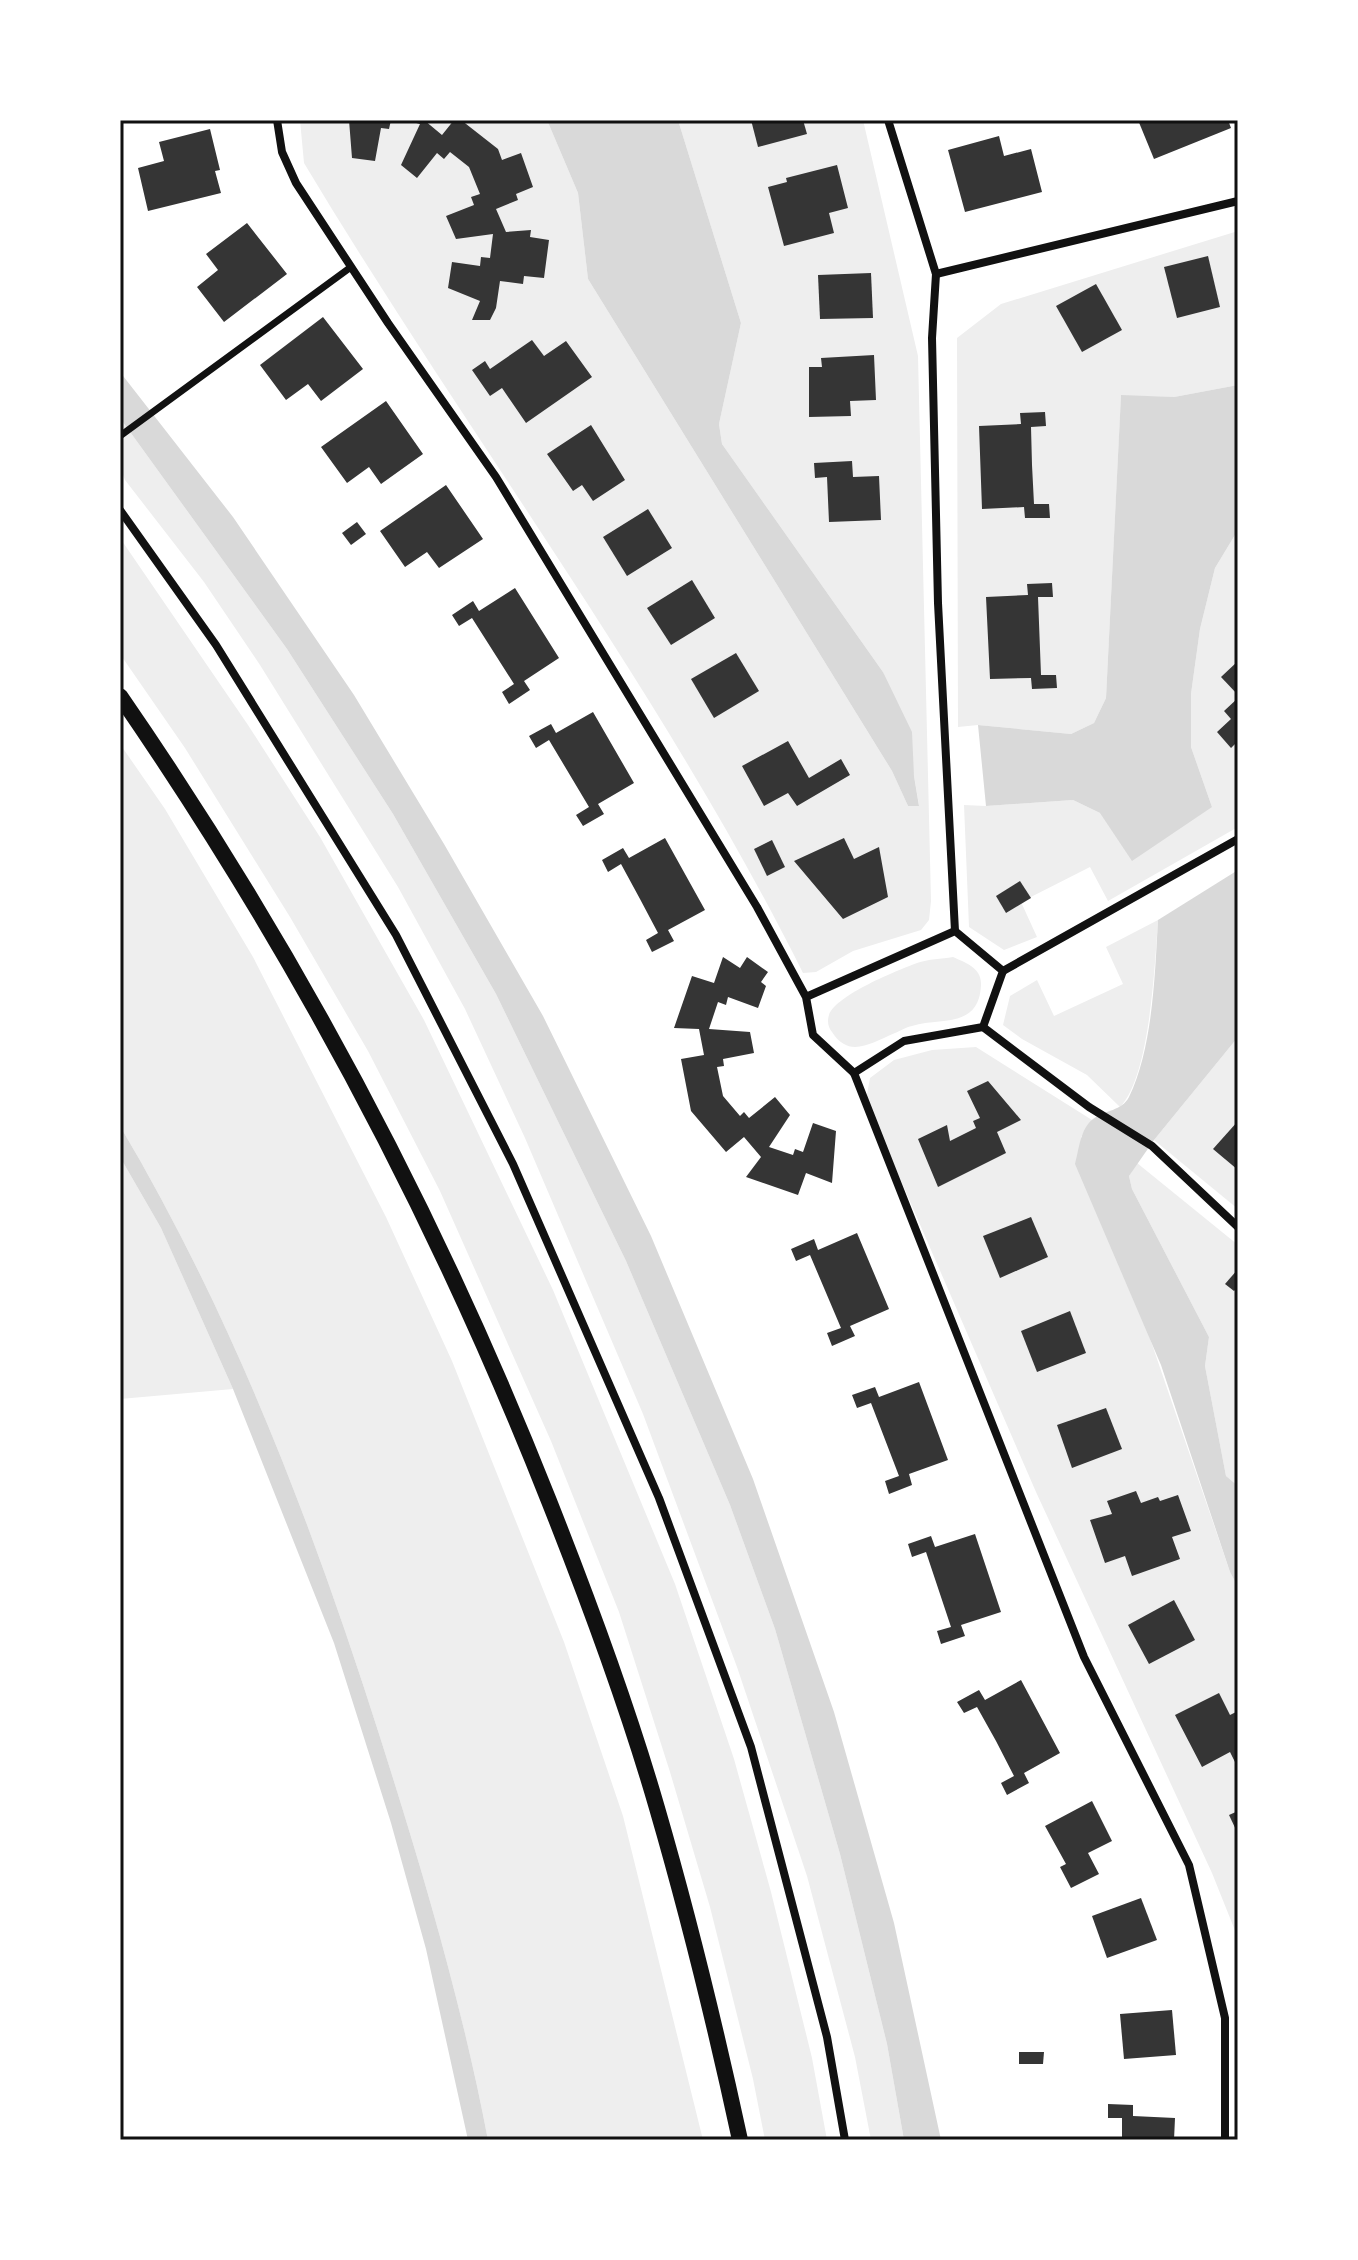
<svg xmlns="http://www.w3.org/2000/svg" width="1358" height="2260" font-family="Raleway,sans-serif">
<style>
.green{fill:#eee}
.water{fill:#d9d9d9}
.building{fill:#353535}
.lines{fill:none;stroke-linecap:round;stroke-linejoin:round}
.pedestrian{stroke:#111;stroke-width:7}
.minor{stroke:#111;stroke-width:8}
.secondary{stroke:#111;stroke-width:16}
.neatline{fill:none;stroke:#111;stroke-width:3}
</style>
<rect width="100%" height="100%" fill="#fff"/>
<g class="green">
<path d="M 300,120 L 547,120 L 578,193 L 588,279 L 892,771 L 908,806 L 919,805 L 914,776 L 883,672 L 722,444 L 719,424 L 741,323 L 678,120 L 863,120 L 918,356 L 931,901 L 929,920 L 921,930 L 853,951 L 816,972 L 803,973 C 661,689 467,435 304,163 Z"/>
<polygon points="1238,231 1238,385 1174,397 1121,396 1106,698 1094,723 1071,734 978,725 958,727 957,338 1001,304"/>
<polygon points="120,418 287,649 393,814 496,994 626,1261 730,1505 775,1629 840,1854 887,2044 904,2140 871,2140 855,2057 807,1876 737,1667 643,1414 525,1138 465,1009 398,887 260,665 204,582 125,480 120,467"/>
<polygon points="1238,530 1238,827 1108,901 1090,867 1021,902 1037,937 1004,950 969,927 964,805 986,806 1073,800 1100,813 1212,807 1191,747 1191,694 1200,629 1215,568"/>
<polygon points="120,538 248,725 320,837 424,1020 553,1290 675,1584 734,1759 771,1892 812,2058 827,2140 765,2140 753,2079 710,1907 670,1772 619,1612 551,1441 440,1191 368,1051 290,917 185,748 120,654"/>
<path d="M 120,744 L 165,809 L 253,957 L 386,1217 L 452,1361 L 564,1642 L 623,1816 L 703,2140 L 488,2140 C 462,2003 422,1869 380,1737 C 313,1526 233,1316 120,1126 Z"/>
<path d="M 1158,920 C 1155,963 1150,1077 1120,1107 L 1087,1075 L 1022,1039 L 1003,1025 L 1010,996 L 1037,980 L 1054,1016 L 1123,984 L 1106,947 Z"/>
<path d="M 953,957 C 966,963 982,968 981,985 C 979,1029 941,1017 912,1026 C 906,1027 900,1031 895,1033 C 871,1043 849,1059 832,1032 C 828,1027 827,1021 829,1015 C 836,995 898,970 917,963 C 928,959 942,959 953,957 Z"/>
<polygon points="1238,1037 1238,1209 1154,1140"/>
<polygon points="976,1047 1092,1120 1081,1137 1230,1572 1238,1587 1238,1938 1212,1873 1036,1492 866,1100 870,1078 894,1060 932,1050"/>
<polygon points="120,1157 161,1228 233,1389 120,1399"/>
<polygon points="1137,1163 1238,1245 1238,1486 1226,1476 1205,1366 1209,1337 1132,1189 1129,1176"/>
</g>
<g class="water">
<polygon points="547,120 678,120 741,323 719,424 722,444 883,672 912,732 914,776 919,806 908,806 892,771 588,279 578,193"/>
<polygon points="120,372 233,517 354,695 444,844 543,1016 651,1236 753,1479 834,1712 894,1923 941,2140 904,2140 887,2044 840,1854 775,1629 730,1505 626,1261 496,994 393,814 287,649 120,418"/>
<polygon points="1238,385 1238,530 1215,568 1200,629 1191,694 1191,747 1212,807 1132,861 1100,813 1073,800 986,806 978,725 1071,734 1094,723 1106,698 1121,395 1174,397"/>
<path d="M 1238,870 L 1238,1037 L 1154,1140 L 1129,1176 L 1132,1189 L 1209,1337 L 1205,1366 L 1226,1476 L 1238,1486 L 1238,1587 L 1230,1572 L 1161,1365 L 1075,1164 C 1079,1150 1080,1129 1093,1119 C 1105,1110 1122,1111 1129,1097 C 1153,1048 1155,973 1158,920 Z"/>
<path d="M 120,1126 C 233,1316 313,1526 380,1737 C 422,1869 462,2003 488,2140 L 468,2140 L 426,1949 L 391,1823 L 334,1643 L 233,1389 L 161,1228 L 120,1157 Z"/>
</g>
<g class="building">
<polygon points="349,120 391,120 389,129 381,128 375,161 352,158"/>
<polygon points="405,120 424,120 442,135 454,120 461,120 498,149 502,160 521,153 533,187 516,194 518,200 496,209 506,232 531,230 530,237 549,240 544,278 524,276 523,284 500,281 496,308 490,320 472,320 480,301 448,288 452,262 480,266 481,257 490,258 493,234 456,239 446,216 474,205 471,197 480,194 469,167 450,152 444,159 437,153 417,178 401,165 420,124"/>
<polygon points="751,120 803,120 807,134 758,147"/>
<polygon points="1138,120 1228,120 1231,128 1154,159"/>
<polygon points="210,129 220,170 215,171 221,193 148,211 138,168 164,161 159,142"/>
<polygon points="999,136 1004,156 1031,149 1042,192 965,212 948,150"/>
<polygon points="837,165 848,208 829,213 834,233 784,246 768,187 787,182 786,178"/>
<polygon points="247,223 287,274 224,322 197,287 218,270 206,254"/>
<polygon points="1208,256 1220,307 1177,318 1164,267"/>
<polygon points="871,273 873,318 820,319 818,275"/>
<polygon points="1096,284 1122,330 1082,352 1056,306"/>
<polygon points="323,317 363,369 321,401 308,384 286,400 260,365"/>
<polygon points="532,340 544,356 566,341 592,377 526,423 502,388 490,396 472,370 485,361 490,369"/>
<polygon points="874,355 876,400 850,401 851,416 809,417 809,367 822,367 821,358"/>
<polygon points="386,401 423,454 381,484 369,467 347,483 321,447"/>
<polygon points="1045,412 1046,426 1031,427 1032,465 1034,504 1049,504 1050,518 1025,518 1024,507 982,509 979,426 1021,424 1020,413"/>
<polygon points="591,425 625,480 593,501 582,485 573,491 547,454"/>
<polygon points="852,461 853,477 879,476 881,520 829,522 827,477 815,478 814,463"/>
<polygon points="446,485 483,539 439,568 427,552 405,567 380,531"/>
<polygon points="648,509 672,548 627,576 603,537"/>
<polygon points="357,522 366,534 351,545 342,533"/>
<polygon points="692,580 715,618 671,645 647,608"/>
<polygon points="1052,583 1053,597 1038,597 1041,675 1056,675 1057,688 1032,689 1031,678 990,679 986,597 1028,595 1027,584"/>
<polygon points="515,588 559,658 524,681 530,690 509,704 502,692 514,684 472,618 459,626 452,615 473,601 479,611"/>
<polygon points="736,653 759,691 714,718 691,679"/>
<polygon points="1238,661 1238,695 1221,677"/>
<polygon points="1238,698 1238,741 1231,748 1217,732 1231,719 1224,711"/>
<polygon points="593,712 634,783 598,804 604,814 583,826 576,815 589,807 549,740 536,748 529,736 551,724 556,733"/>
<polygon points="788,741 809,778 841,759 850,775 797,806 788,793 764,806 742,766"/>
<polygon points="665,838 705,910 668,930 674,941 652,952 646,940 658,933 640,899 621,864 608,872 602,860 623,848 629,858"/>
<polygon points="844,838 854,859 879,847 888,897 843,919 794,861"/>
<polygon points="772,840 785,867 767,876 754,849"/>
<polygon points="1020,881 1031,898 1006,913 996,896"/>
<polygon points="723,957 740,968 747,957 768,972 761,982 766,986 758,1008 728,997 726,1005 718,1002 709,1029 750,1032 754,1053 723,1059 724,1066 717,1067 723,1096 740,1116 744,1112 749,1118 775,1097 790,1115 769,1147 793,1155 795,1149 803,1152 813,1123 836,1131 832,1183 806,1173 798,1195 746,1177 761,1157 744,1137 726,1152 691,1111 681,1059 704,1055 699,1029 674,1028 692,976 714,983"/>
<polygon points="988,1081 1021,1120 997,1132 1006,1153 938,1187 918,1139 947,1125 950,1141 976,1128 973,1121 980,1118 967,1091"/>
<polygon points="1238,1121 1238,1170 1213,1149"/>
<polygon points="1031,1217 1048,1257 1000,1278 983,1236"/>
<polygon points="857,1233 889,1309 850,1326 855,1336 832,1346 827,1333 841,1328 810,1255 796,1261 791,1249 814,1239 818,1250"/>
<polygon points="1238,1269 1238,1287 1234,1291 1225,1284"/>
<polygon points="1070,1311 1086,1353 1037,1372 1021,1331"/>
<polygon points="919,1382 948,1460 909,1474 912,1485 889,1494 885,1481 899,1476 871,1403 857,1408 852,1395 875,1387 879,1397"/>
<polygon points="1106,1408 1122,1449 1072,1468 1057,1425"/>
<polygon points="1136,1491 1141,1503 1158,1497 1160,1501 1178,1495 1191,1531 1172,1537 1180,1559 1132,1576 1125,1556 1105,1563 1090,1520 1112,1514 1107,1501"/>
<polygon points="975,1534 1001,1612 961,1625 965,1636 941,1644 937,1631 951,1627 926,1552 912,1557 908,1544 931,1536 935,1547"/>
<polygon points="1174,1600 1195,1640 1149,1664 1128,1625"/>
<polygon points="1021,1680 1060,1753 1024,1773 1029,1783 1007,1795 1001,1783 1014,1776 996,1741 977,1707 964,1713 957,1702 979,1690 985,1700"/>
<polygon points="1219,1693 1230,1715 1238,1711 1238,1763 1236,1764 1230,1752 1202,1767 1175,1715"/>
<polygon points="1092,1801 1112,1841 1088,1853 1099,1874 1071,1888 1060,1867 1066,1864 1045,1826"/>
<polygon points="1238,1811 1238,1834 1229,1815"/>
<polygon points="1141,1898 1157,1940 1107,1958 1092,1916"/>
<polygon points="1172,2010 1176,2055 1124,2059 1120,2014"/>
<polygon points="1019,2052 1044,2052 1043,2064 1019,2064"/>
<polygon points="1108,2104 1133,2105 1133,2116 1175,2118 1174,2140 1122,2140 1122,2118 1108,2118"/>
</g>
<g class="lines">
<polyline class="pedestrian" points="120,436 351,267"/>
<g class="minor">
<polyline points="277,120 282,152 296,183 388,323 496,477 757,907 806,997 813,1035 854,1073 904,1041 983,1027 1003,971 955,931 806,997"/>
<polyline points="888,120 936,274 932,338 938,603 955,931"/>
<polyline points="936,274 1238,201"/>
<polyline points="120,510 216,645 396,935 513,1164 659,1498 751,1747 827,2037 845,2140"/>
<polyline points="1003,971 1238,839"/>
<polyline points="983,1027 1089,1107 1152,1146 1238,1227"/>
<polyline points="854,1073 1084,1657 1189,1865 1225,2018 1225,2140"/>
</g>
<path class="secondary" d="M 120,696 C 293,947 437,1217 549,1501 C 589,1602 627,1704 657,1808 C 689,1918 716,2029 740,2140"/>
</g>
<rect width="1358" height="2260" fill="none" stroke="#ffffff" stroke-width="244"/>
<rect x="122" y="122" width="1114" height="2016" class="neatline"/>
</svg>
